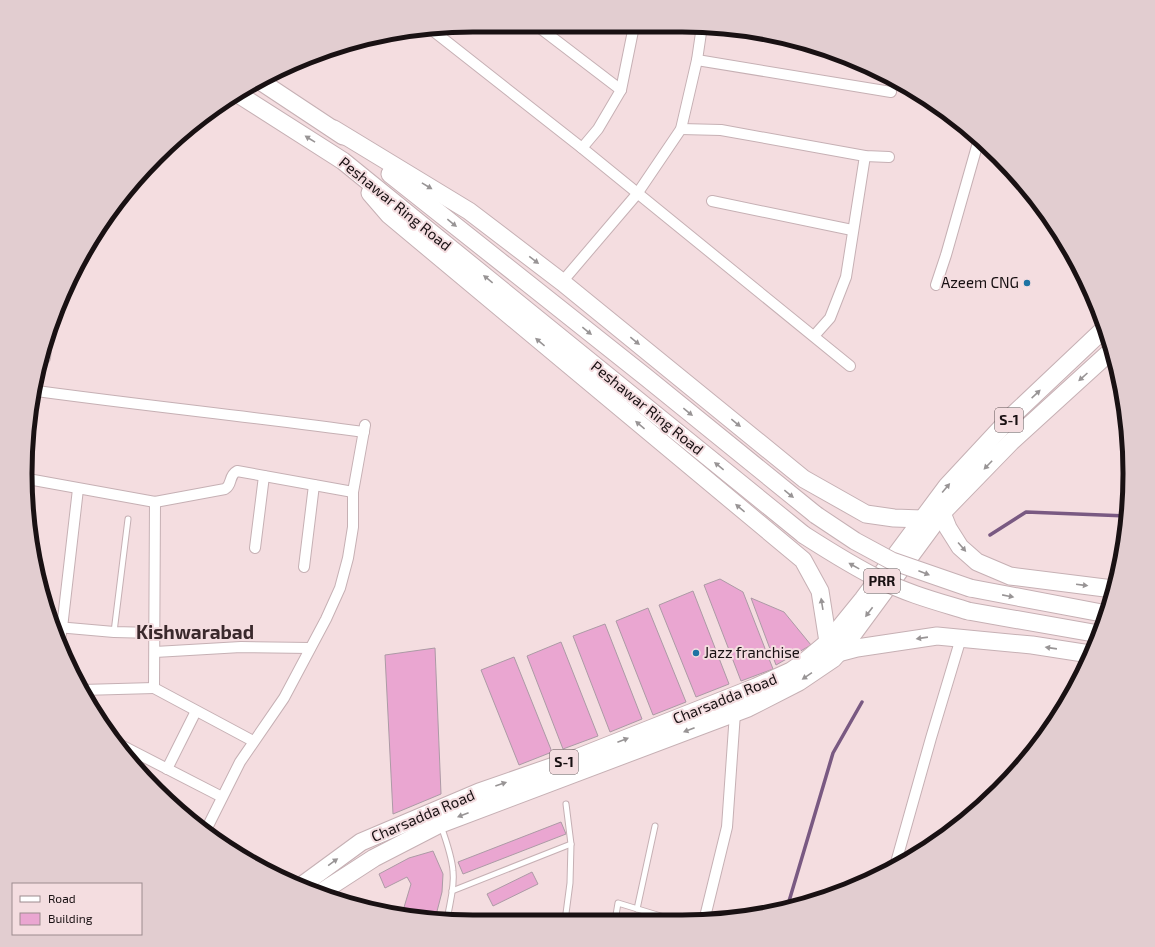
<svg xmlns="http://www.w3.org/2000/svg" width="1155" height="947" font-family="'Exo 2',sans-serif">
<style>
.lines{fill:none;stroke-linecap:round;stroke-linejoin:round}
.stream{stroke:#795982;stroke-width:3.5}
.building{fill:#eaa6d1;stroke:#ac9aa5}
.service-casing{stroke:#c6b0b4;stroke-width:7}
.minor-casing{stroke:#c6b0b4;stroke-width:12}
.primary-casing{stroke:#c6b0b4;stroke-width:19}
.trunk-casing{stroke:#c6b0b4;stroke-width:19}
.service{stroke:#fff;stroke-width:5}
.minor{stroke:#fff;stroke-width:10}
.primary{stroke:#fff;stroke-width:17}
.trunk{stroke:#fff;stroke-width:17}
.trunk-bridge-casing{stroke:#c6b0b4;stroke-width:19;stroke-linecap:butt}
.trunk-bridge{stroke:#fff;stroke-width:17}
.oneway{fill:#989495}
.poi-dot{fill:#1e73a3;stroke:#f4dde0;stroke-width:1.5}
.labels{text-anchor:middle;stroke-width:4;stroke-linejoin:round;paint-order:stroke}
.shield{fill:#f4dde0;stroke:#5b4e50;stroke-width:1}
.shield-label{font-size:14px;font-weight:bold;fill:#191113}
.street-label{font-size:15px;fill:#191113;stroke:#f4dde0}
.poi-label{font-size:15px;fill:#191113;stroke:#f4dde0;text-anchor:end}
.district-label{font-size:19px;font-weight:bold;fill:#3a292c;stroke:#f4dde0}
.rim{fill:none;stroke:#191113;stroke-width:5}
</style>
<rect width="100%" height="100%" fill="#f4dde0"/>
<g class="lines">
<g class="stream">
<polyline points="990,535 1026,512 1127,516"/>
<polyline points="787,908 833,753 862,702"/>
</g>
</g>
<g class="building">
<polygon points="720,579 743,592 773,669 741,681 704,585"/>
<polygon points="693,591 729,684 696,697 659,605"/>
<polygon points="751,598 784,612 811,645 776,665"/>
<polygon points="648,608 686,702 653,715 616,621"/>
<polygon points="605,624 642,719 610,732 573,636"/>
<polygon points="561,642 598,736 563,749 527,656"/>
<polygon points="435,648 441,794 393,814 385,655"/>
<polygon points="514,657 552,752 519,765 481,670"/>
<polygon points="561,822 566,834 463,874 458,862"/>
<polygon points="433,851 443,874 442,892 435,919 402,914 411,884 407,877 385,888 379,874 409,858"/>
<polygon points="532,872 538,884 493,906 487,894"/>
</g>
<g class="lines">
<g class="service-casing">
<g id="service">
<polyline points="114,632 128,519"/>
<path d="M 441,826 C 446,840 452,857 453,871 C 455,888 449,905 447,921"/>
<polyline points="452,891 571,844"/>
<polyline points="637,909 655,826"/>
<polyline points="565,921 570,883 571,844 566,804"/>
<polyline points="615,921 618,903 677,921"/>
</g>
</g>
<g class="minor-casing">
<g id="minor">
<polyline points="536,25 621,90"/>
<polyline points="634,26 621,90 598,129 582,148 850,366"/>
<polyline points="432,30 582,148"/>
<polyline points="697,60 891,92"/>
<polyline points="681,129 721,130 865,156 889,157"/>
<polyline points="712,201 852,230"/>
<polyline points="562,282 637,194 681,129 697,60 702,26"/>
<polyline points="936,285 946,255 979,139"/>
<polyline points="814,336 830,318 846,277 865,156"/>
<polyline points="45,358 48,332"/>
<path d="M 37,391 C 146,406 255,417 364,432"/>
<path d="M 28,479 L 155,502 L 225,489 C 233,484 228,476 237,471 L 353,492"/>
<polyline points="155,502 154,688 253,741"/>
<polyline points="255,548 264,476"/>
<polyline points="304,567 314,485"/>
<polyline points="57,627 114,632 154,633"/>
<polyline points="60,638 62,628 78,489"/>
<polyline points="155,652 241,647 310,648"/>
<polyline points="82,690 154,688"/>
<polyline points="115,742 222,797"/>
<polyline points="167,769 196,711"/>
<polyline points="205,832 240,762 284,698 326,619 340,588 348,558 353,527 353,492 365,425"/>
<polyline points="895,866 931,738 961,638"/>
<polyline points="704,921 727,827 735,713"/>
</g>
</g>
<g class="primary-casing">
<g id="primary">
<polyline points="301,886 361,842 479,792 574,759 756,687 791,671 804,662 828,642 863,599 947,486 1014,414 1104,329"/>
<polyline points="320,893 374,858 438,825 748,708 799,682 833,659 842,649 942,513 1011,442 1112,350"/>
</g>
</g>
<g class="trunk-casing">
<g id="trunk">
<polyline points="260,81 343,136"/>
<polyline points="238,94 343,161 804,535"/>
<polyline points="334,129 469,211 562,282 804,479 866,514 894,518 922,519"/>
<polyline points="390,174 647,378 816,515"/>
<polyline points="370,193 389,215 803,560 820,591 828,642"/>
<polyline points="942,513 948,528 960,547 977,562 1010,576 1113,589"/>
<polyline points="970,588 1107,614"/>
<polyline points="968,611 1099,634"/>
<polyline points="838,653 857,648 937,636 1032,645 1090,654"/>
</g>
</g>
<use href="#service" class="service"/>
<use href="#minor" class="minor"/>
<use href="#primary" class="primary"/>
<use href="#trunk" class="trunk"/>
<g class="trunk-bridge-casing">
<g id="trunk-bridge">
<polyline points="816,515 855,541 892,561 970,588"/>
<path d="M 804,535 C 829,551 854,567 881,580 C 908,594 939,602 968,611"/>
</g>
</g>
<use href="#trunk-bridge" class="trunk-bridge"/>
</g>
<defs><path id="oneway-solid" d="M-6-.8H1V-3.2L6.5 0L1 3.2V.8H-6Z"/></defs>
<g class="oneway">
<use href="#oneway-solid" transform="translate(310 139) rotate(-148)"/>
<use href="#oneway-solid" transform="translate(427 186) rotate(31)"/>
<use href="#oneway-solid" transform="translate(452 223) rotate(39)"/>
<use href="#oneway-solid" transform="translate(534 260) rotate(37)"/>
<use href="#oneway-solid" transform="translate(488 279) rotate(-141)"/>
<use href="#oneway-solid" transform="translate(587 331) rotate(39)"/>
<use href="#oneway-solid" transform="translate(635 341) rotate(39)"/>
<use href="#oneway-solid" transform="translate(540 342) rotate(-140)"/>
<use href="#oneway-solid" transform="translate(1083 377) rotate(138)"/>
<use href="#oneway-solid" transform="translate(1036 394) rotate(-43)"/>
<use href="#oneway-solid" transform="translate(688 412) rotate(39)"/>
<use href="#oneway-solid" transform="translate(736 423) rotate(39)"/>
<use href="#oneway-solid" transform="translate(640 425) rotate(-140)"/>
<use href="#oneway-solid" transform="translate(988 465) rotate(134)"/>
<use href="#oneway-solid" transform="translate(719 466) rotate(-141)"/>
<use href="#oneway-solid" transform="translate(946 488) rotate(-50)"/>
<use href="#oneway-solid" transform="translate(789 494) rotate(39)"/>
<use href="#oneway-solid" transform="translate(740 508) rotate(-140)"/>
<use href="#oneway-solid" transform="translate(962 547) rotate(49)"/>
<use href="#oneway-solid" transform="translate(854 566) rotate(-151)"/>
<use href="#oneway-solid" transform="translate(924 573) rotate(21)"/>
<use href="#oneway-solid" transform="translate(1082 585) rotate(7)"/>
<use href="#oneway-solid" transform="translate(1008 596) rotate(11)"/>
<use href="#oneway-solid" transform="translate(822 604) rotate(-99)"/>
<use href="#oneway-solid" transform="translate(869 612) rotate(127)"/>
<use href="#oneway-solid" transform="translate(922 638) rotate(172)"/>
<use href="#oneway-solid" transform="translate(1051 648) rotate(-172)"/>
<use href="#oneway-solid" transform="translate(807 676) rotate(146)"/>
<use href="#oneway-solid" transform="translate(689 730) rotate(159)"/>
<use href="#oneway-solid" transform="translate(623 740) rotate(-21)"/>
<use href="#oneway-solid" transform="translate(501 784) rotate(-19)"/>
<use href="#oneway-solid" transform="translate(463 815) rotate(159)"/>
<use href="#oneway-solid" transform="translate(333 862) rotate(-36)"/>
</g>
<g class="poi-dot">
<circle cx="1027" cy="283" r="4"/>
<circle cx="696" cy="653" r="4"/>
</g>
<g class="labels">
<g class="shield">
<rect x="995" y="408" width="28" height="24" rx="3"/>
<rect x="864" y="569" width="36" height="24" rx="3"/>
<rect x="550" y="750" width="28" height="24" rx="3"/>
</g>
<g class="shield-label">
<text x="1009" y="425">S-1</text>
<text x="882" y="586">PRR</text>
<text x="564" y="767">S-1</text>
</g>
<g class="street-label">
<text transform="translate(395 204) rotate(39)" y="5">Peshawar Ring Road</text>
<text transform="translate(647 408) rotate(39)" y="5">Peshawar Ring Road</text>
<text transform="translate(725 699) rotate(-22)" y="5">Charsadda Road</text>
<text transform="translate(423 816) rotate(-23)" y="5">Charsadda Road</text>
</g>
<g class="poi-label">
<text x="1019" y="288">Azeem CNG</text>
<text x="704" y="658" text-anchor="start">Jazz franchise</text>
</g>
<g class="district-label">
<text x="195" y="639">Kishwarabad</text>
</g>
</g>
<path d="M0 0H1155V947H0ZM473 32H682A441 441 0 0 1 1123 473V474A441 441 0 0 1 682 915H473A441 441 0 0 1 32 474V473A441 441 0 0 1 473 32Z" fill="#e2cdd0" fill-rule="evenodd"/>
<path class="rim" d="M473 32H682A441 441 0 0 1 1123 473V474A441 441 0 0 1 682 915H473A441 441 0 0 1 32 474V473A441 441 0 0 1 473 32Z"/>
<rect x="12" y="883" width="130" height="52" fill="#f4dde0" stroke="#9c8b8e"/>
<rect x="20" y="896" width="20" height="6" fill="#ffffff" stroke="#9c8b8e"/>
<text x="48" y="903" font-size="12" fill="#191113">Road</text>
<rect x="20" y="913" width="20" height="12" fill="#eaa6d1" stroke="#9c8b8e"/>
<text x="48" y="923" font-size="12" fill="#191113">Building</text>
</svg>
